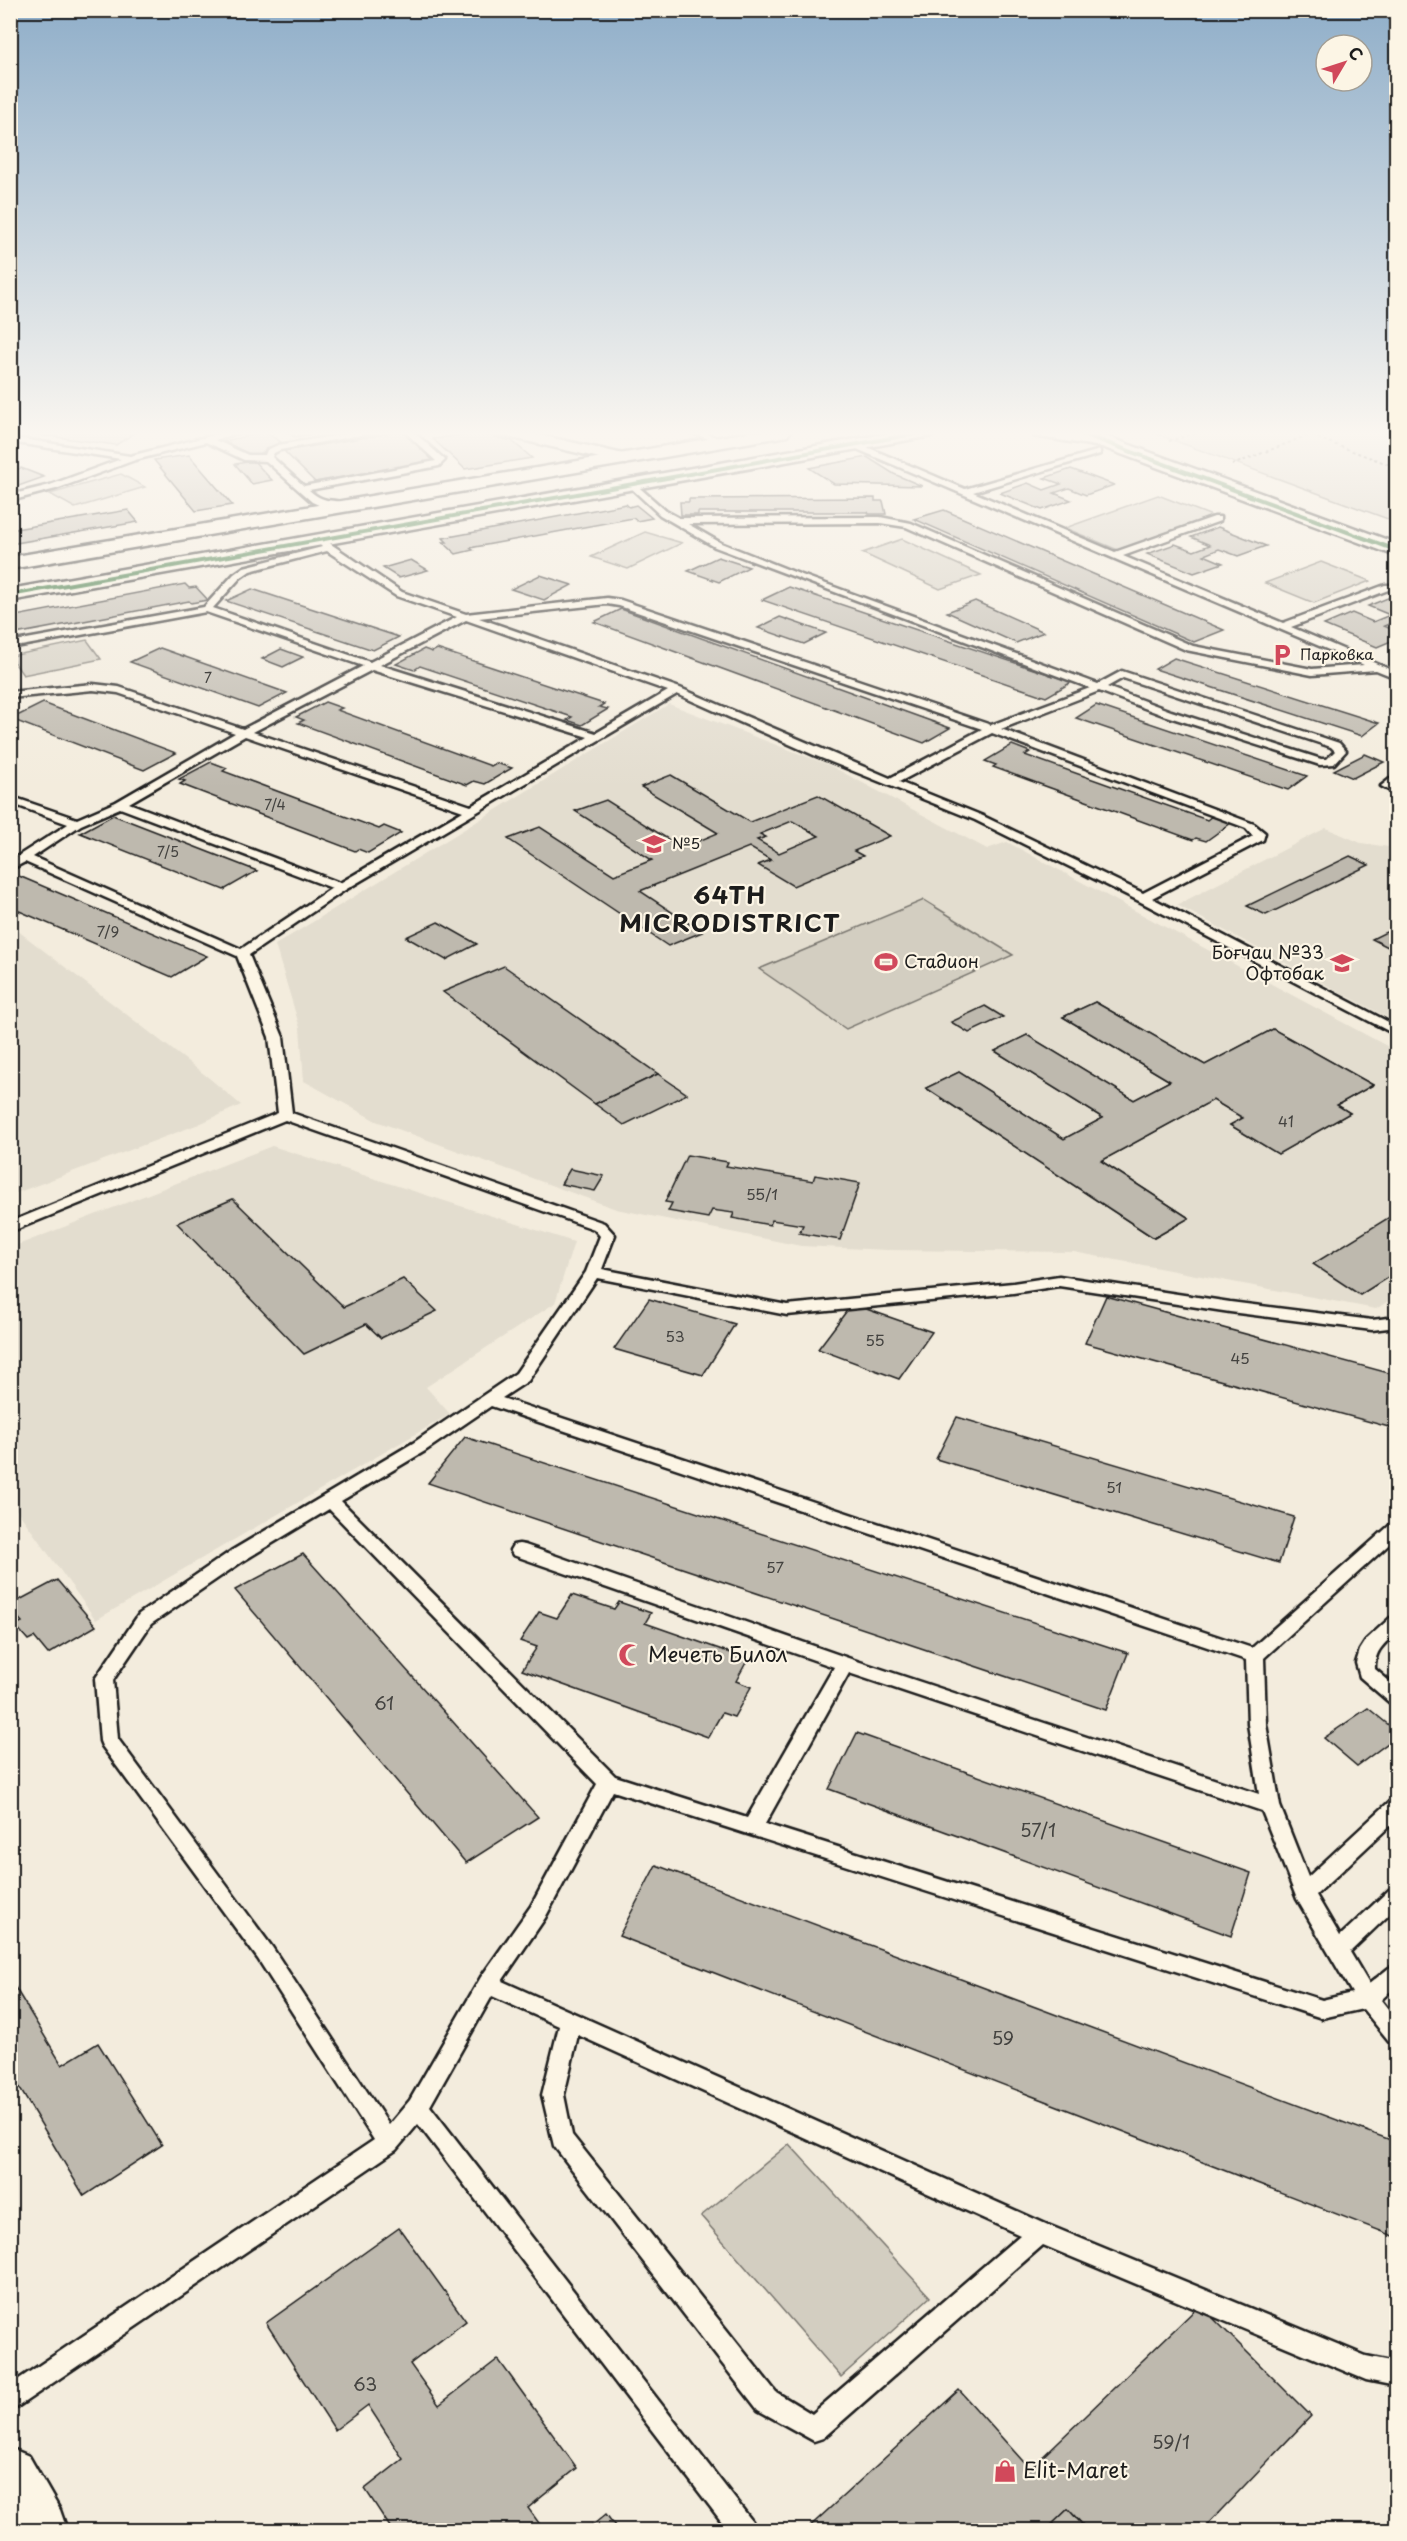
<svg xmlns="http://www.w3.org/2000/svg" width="1407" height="2541" font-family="'Playpen Sans',sans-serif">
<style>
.built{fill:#e3ddcf}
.green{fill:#d3cec1;stroke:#78756e;stroke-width:1.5}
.building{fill:#beb9ae;stroke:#1c1c1c;stroke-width:1.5;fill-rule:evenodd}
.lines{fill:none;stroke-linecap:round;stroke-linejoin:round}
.lane-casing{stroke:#1c1c1c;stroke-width:5}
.street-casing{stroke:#1c1c1c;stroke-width:5}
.secondary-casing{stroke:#1c1c1c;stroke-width:5}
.path{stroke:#1c1c1c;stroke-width:2;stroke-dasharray:3 3;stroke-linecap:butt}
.lane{fill:#fcf5e5;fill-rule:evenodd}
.street{fill:#fcf5e5;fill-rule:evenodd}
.secondary{fill:#fcf5e5;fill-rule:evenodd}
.cycleway-casing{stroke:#fcf5e5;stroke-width:6}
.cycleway{stroke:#1b5e20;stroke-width:4}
.labels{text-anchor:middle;stroke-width:4.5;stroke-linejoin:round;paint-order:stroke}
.far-number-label{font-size:14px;fill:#444340}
.far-poi-label{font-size:15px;fill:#1c1c1c;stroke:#fcf5e5;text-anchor:start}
.number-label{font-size:15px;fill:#444340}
.poi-label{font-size:18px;fill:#1c1c1c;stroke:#fcf5e5;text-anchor:end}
.near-number-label{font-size:18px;fill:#444340}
.near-poi-label{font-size:21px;fill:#1c1c1c;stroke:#fcf5e5;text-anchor:start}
.district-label{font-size:24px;font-weight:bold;letter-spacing:1.5px;fill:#1c1c1c;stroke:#fcf5e5}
</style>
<rect width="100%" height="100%" fill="#f3ecdd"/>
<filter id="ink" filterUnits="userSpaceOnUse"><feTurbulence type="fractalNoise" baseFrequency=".0167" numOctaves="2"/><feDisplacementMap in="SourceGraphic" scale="12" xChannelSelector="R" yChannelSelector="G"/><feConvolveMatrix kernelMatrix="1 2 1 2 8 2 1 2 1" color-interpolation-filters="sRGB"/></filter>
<g filter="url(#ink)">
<g class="built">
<polygon points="669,704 829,765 987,849 1007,842 1396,1051 1396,1296 1376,1309 1074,1252 888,1250 801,1246 616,1209 376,1121 304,1081 300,1028 275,945"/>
<polygon points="1326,828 1361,843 1396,848 1396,1022 1177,905"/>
<polygon points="13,927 209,1078 241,1105 199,1124 11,1195 10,928"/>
<polygon points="272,1146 574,1242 555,1303 426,1387 450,1414 96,1620 11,1502 10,1248"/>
</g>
<g class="green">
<polygon points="1151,432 1396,432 1396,522"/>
<polygon points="121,474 145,487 75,508 50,494"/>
<polygon points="1158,495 1212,516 1118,550 1065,528"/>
<polygon points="645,532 682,543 628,569 591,557"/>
<polygon points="902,539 981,575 940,589 862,553"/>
<polygon points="1321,562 1370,581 1314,603 1265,583"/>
<polygon points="87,640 101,659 23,675 11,658 11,656"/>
<polygon points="924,900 1013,955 846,1029 759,969"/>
<polygon points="789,2144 930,2297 841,2377 701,2216"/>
</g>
<g class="building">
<polygon points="18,432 116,432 133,434 116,445"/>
<polygon points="265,432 281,442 258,455 246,453 224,441"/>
<polygon points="288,432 326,432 294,437"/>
<polygon points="397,432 402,432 436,461 315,482 284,451"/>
<polygon points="478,433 512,441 532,458 465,469 433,439"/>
<polygon points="189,455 232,505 196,511 154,460"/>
<polygon points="867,457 894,474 922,486 834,484 809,468"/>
<polygon points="254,461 267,475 272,480 252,484 235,464"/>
<polygon points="21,468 44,477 10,489 10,471"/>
<polygon points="1071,469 1114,485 1086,495 1069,488 1054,493 1071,500 1042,510 1000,493 1028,483 1044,490 1061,484 1044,478"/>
<polygon points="875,498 875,501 883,501 886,514 869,514 868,512 698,512 698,515 681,515 680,502 689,502 689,499"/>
<polygon points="626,504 629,507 636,505 652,518 637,521 633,518 470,548 473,550 456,554 443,542 447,542 443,538"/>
<polygon points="128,510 138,522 10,544 10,530"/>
<polygon points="944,510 1224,630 1194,642 914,519"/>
<polygon points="1218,527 1266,546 1238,556 1219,549 1204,555 1223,563 1194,573 1147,554 1175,544 1194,551 1210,545 1191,537"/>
<polygon points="718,557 749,567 719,582 688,571"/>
<polygon points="411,560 428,570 399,578 383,568"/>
<polygon points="540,575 572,585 544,600 511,589"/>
<polygon points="185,584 189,588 196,587 208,600 191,603 189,601 10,635 10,617"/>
<polygon points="789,587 1072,682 1046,697 762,600"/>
<polygon points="252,589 399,637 373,650 226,601"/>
<polygon points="1395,595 1396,621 1384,626 1396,631 1396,639 1377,647 1324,625 1352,613 1373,622 1390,615 1368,606"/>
<polygon points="975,601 1044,632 1016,643 947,612"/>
<polygon points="621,609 950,728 924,743 594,622"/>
<polygon points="780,617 826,633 804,644 758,628"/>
<polygon points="160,648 287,693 258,708 130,662"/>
<polygon points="281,649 303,657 283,667 262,659"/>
<polygon points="424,649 432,652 437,649 604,704 599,707 608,709 582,725 567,720 572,717 420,666 414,670 396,664"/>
<polygon points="1174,658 1379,723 1362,736 1155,669"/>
<polygon points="325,702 342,708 337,710 491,766 496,763 512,768 485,784 474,781 467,785 298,723 304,720 296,717"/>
<polygon points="43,703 176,753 144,770 11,719"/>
<polygon points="1096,705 1307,776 1288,790 1076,718"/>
<polygon points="1012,745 1030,752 1025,755 1207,820 1212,816 1231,823 1206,841 1196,838 1193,840 993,767 996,765 985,761"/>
<polygon points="1365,754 1384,762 1353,778 1334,770"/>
<polygon points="211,762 227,768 223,771 379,829 384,826 401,833 368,853 358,849 355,851 180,784 185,781 179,779"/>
<path d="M 671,775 L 750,822 L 818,795 L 890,836 L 854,851 L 863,856 L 793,886 L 758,865 L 771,860 L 749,847 L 640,891 L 702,932 L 668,946 L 508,839 L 540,827 L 614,875 L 652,860 L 575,811 L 606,800 L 682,848 L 718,833 L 641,787 ZM 792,821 L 819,836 L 779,853 L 757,840 L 766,837 L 760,834 Z"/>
<polygon points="1392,807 1396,808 1396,829 1390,828"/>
<polygon points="113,815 257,871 224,890 80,833"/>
<polygon points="1350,856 1369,865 1266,915 1247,906"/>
<polygon points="19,876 207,956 172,977 10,907 10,881"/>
<polygon points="438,922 477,944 446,960 406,937"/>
<polygon points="1386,932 1396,937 1396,951 1372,939"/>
<polygon points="504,966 658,1074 595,1104 443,992"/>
<path d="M 1095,1002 L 1205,1065 L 1273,1029 L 1373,1085 L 1337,1105 L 1350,1113 L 1278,1154 L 1230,1125 L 1243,1118 L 1213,1100 L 1101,1161 L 1189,1218 L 1154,1238 L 926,1088 L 959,1072 L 1064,1139 L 1103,1118 L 995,1051 L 1027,1035 L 1134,1100 L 1170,1081 L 1063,1017 ZM 1265,1066 L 1302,1087 L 1261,1111 L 1232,1094 L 1240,1088 L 1233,1084 Z"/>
<polygon points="1095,1002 1205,1065 1273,1029 1373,1085 1337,1105 1350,1113 1278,1154 1230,1125 1243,1118 1213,1100 1101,1161 1189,1218 1154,1238 926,1088 959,1072 1064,1139 1103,1118 995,1051 1027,1035 1134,1100 1170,1081 1063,1017"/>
<polygon points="985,1006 1003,1017 969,1033 951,1022"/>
<polygon points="658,1074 687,1094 624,1125 595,1104"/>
<polygon points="687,1155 728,1162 726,1166 813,1181 815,1175 860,1183 840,1240 799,1233 803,1225 772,1220 770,1225 732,1218 734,1213 712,1210 708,1218 668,1211 672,1203 665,1202"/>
<polygon points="570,1169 604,1176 595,1191 561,1184"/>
<polygon points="233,1199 344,1307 403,1279 437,1311 381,1338 366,1324 304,1354 177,1223"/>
<polygon points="1396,1213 1396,1272 1360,1295 1313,1264"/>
<polygon points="1106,1296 1396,1375 1396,1429 1085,1343"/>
<polygon points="649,1299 735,1324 703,1375 614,1349"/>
<polygon points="852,1304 932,1332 899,1379 818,1349"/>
<polygon points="957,1417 1294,1517 1279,1563 936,1459"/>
<polygon points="465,1437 1128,1653 1106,1710 428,1483"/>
<polygon points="303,1554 538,1817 466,1863 235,1590"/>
<polygon points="57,1580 96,1626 48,1654 34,1637 28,1640 15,1625 22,1622 10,1609 10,1605"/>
<polygon points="572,1595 614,1609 619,1602 651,1613 645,1623 748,1659 736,1681 751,1687 734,1717 722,1713 708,1737 522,1670 537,1647 520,1641 539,1612 557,1618"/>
<polygon points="1368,1708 1396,1731 1396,1737 1357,1766 1324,1738"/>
<polygon points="857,1733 1251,1873 1231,1936 829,1789"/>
<polygon points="656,1865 1396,2142 1396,2237 619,1936"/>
<polygon points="10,1979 62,2065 98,2043 162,2145 84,2196 10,2072"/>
<polygon points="399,2228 466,2321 410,2364 439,2405 498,2359 577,2468 528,2508 544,2530 392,2530 365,2489 403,2459 368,2405 335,2430 266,2323"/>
<polygon points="1200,2305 1311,2416 1202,2530 1088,2530 1068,2509 1046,2530 806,2530 959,2390 1030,2469"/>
<polygon points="1068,2509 1087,2530 1046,2530"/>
<polygon points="606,2514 618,2530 587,2530"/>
</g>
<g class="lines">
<g class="lane-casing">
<g id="lane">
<path d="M 226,432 L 240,432 L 215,440 L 248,455 L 265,455 L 267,450 L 278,445 L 358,432 L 376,432 L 280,450 L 274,453 L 272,457 L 304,486 L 436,461 L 405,432 L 414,432 L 445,460 L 439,466 L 309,490 C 327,506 335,497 349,505 L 345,508 L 321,506 L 312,502 L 266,461 L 244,460 L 206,442 L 135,460 L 56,489 L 10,501 L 10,495 L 50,485 L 121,459 L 10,442 L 10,437 L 130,456 Z"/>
<polygon points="690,432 702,432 729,442 722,444"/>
<path d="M 855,442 L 965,489 L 1100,450 L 1100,454 L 973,492 L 1115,552 L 1214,517 L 1220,517 L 1220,521 L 1123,556 L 1283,623 L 1385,585 L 1391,585 L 1391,589 L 1291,627 L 1396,672 L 1396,678 L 1376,670 L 1312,675 L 1186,650 L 906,527 L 880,523 L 688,524 L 721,543 L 799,574 L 1098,684 L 1122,671 L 1339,743 L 1346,751 L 1334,764 L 1320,765 L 1163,715 L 1099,691 L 1001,729 L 1254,824 L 1265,833 L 1263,840 L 1152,898 L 1396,1026 L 1396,1035 L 1139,901 L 975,820 L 816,756 L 677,694 L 345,890 L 249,955 L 283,1037 L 292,1113 L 604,1223 L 615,1235 L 602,1269 L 787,1305 L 1013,1283 L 1059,1276 L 1230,1302 L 1372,1320 L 1396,1317 L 1396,1327 L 1372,1330 L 1230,1312 L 1059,1286 L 1013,1293 L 787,1315 L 597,1278 L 528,1381 L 502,1398 L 1252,1648 L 1390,1525 L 1396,1523 L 1396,1538 L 1264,1658 L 1266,1724 L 1280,1806 L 1308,1877 L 1389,1802 L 1396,1800 L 1396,1820 L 1316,1895 L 1340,1936 L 1389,1890 L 1396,1888 L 1396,1908 L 1350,1952 L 1369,1984 L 1389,1968 L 1396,1965 L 1396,1986 L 1381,2000 L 1396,2019 L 1396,2043 L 1389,2041 L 1363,2009 L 1322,2018 L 613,1791 L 545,1918 L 502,1981 L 1048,2225 L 1366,2356 L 1396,2362 L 1396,2386 L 1366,2380 L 1043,2245 L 823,2438 L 814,2441 L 758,2410 L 554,2146 L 542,2095 L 559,2026 L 492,1996 L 430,2106 L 752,2521 L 755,2530 L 728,2530 L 418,2124 L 396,2150 L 10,2412 L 10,2385 L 374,2140 L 258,1959 L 102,1746 L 100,1741 L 95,1679 L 139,1614 L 231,1551 L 413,1443 L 516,1373 L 586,1272 L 600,1236 L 594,1229 L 285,1120 L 10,1232 L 10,1222 L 278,1113 L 269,1037 L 237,956 L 25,862 L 10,870 L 10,861 L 68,824 L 10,803 L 10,796 L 77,819 L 116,802 L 235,733 L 118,693 L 93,690 L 10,698 L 10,692 L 93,684 L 119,687 L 243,729 L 363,666 L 206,612 L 10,648 L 10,642 L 204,607 L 234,574 L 244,567 L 322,547 L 314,539 L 319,536 L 402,592 L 466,614 L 607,598 L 621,600 L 991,725 L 1090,688 L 715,547 L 660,515 L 630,487 L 629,485 L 633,482 L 666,511 L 679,518 L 880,517 L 911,523 L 1193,646 L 1312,669 L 1364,665 L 852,447 L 852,443 ZM 327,551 L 396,596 L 457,617 L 370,662 L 213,608 L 240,578 L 250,571 ZM 607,604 L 619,606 L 982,729 L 890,778 L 680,688 L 479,618 ZM 466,620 L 668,691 L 596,733 L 380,665 ZM 372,670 L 588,737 L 471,806 L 253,732 ZM 1123,678 L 1331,747 L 1335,751 L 1327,759 L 1321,759 L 1171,711 L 1107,687 ZM 992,733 L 1246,828 L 1253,836 L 1143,893 L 983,816 L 899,782 ZM 245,736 L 463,811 L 340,883 L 129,803 ZM 120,808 L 332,888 L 241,949 L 33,857 L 81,825 ZM 491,1406 L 1246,1660 L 1248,1724 L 1259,1794 L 851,1659 L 525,1545 L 519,1544 L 513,1545 L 510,1550 L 513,1555 L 834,1667 L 747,1818 L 615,1776 L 341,1501 L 425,1451 ZM 329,1509 L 597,1784 L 531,1906 L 481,1977 L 410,2100 L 389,2125 L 272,1947 L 118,1739 L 113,1680 L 151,1624 L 243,1561 ZM 849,1673 L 1262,1811 L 1297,1899 L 1352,1993 L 1322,2000 L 765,1824 ZM 578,2035 L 1020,2235 L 812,2414 L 776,2392 L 572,2135 L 564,2095 Z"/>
<polygon points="1396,774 1396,783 1394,785 1396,787 1396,794 1381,786"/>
<path d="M 1396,1616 L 1396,1633 C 1384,1644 1374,1651 1375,1669 L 1396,1687 L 1396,1704 L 1389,1702 L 1360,1677 L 1356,1663 L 1360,1650 L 1367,1639 L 1390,1618 Z"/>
</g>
</g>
<g class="street-casing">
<polygon id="street" points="498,432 527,432 632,456 634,459 626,464 500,435"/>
</g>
<g class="secondary-casing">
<g id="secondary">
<polygon points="749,432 790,432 787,436 781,437 10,569 10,557"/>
<polygon points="895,432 934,432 931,436 925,437 10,601 10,589"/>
<polygon points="1031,432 1095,432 1396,543 1396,556 1102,447 1040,437 1034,436"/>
<polygon points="10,2448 29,2456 60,2510 67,2530 10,2530"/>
</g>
</g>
<g class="path">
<polyline points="1301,432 1396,467"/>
<polyline points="1169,441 1199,432"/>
<polyline points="1232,465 1316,432"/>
</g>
<use href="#lane" class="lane"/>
<use href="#street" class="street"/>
<use href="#secondary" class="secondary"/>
<g class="cycleway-casing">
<g id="cycleway">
<polyline points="1078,432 1396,550"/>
<polyline points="10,595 925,432"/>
</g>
</g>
<use href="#cycleway" class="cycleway"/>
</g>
</g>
<linearGradient id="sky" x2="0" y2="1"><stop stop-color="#8faec9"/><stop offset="0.55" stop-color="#faf6f0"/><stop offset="1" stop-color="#faf6f0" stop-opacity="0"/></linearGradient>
<rect width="1407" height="788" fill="url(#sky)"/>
<defs>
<g id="parking-bare" transform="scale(1.8)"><path d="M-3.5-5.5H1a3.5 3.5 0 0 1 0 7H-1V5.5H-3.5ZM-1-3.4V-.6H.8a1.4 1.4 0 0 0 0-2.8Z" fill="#d1495b" stroke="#fcf5e5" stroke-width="2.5" paint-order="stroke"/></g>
<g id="school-bare" transform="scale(1.8)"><path d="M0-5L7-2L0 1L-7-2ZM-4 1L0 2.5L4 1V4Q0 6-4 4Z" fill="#d1495b" stroke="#fcf5e5" stroke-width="2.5" paint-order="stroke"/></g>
<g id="stadium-bare" transform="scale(1.8)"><path d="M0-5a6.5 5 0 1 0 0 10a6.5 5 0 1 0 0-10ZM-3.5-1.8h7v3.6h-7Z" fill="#d1495b" stroke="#fcf5e5" stroke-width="2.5" paint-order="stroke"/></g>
<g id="mosque-bare" transform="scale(1.8)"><path d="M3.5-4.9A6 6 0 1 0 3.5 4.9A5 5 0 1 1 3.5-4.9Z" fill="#d1495b" stroke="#fcf5e5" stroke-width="2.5" paint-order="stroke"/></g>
<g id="shop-bare" transform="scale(1.8)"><path d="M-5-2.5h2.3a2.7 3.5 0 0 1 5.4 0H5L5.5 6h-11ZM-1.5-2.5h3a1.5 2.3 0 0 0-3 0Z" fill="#d1495b" stroke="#fcf5e5" stroke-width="2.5" paint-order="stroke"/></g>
</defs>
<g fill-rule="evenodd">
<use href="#parking-bare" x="1282" y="655"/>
<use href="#school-bare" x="654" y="844"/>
<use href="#stadium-bare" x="886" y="962"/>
<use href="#school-bare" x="1342" y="963"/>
<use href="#mosque-bare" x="630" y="1655"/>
<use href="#shop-bare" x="1005" y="2471"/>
</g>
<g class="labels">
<g class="far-number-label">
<text x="208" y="683">7</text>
<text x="275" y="810">7/4</text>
<text x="168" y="857">7/5</text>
</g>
<g class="far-poi-label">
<text x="1300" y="660">Парковка</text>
<text x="672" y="849">№5</text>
</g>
<g class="number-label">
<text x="108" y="937">7/9</text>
<text x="1286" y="1127">41</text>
<text x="762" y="1200">55/1</text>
<text x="675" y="1342">53</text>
<text x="875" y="1346">55</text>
<text x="1240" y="1364">45</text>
<text x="1114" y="1493">51</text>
<text x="775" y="1573">57</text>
</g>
<g class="poi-label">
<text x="1324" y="959">Боғчаи №33<tspan x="1324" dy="21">Офтобак</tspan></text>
<text x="904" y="968" text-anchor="start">Стадион</text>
</g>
<g class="near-number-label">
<text x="384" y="1710">61</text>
<text x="1038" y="1837">57/1</text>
<text x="1003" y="2045">59</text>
<text x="365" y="2391">63</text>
<text x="1171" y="2449">59/1</text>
</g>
<g class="near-poi-label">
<text x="648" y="1662">Мечеть Билол</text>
<text x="1023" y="2478">Elit-Maret</text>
</g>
<g class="district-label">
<text x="730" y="904">64TH<tspan x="730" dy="28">MICRODISTRICT</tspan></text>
</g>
</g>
<rect width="1407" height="2541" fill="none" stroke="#fcf5e5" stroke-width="36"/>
<rect x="18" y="18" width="1371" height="2505" fill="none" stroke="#1c1c1c" stroke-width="2" filter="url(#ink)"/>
<g transform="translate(1344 63) rotate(51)"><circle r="28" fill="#fcf5e5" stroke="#a29e95" stroke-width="1.5"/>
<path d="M0-4.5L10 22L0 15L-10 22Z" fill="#d1495b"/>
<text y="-9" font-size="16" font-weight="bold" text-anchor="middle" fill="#1c1c1c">С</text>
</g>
</svg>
